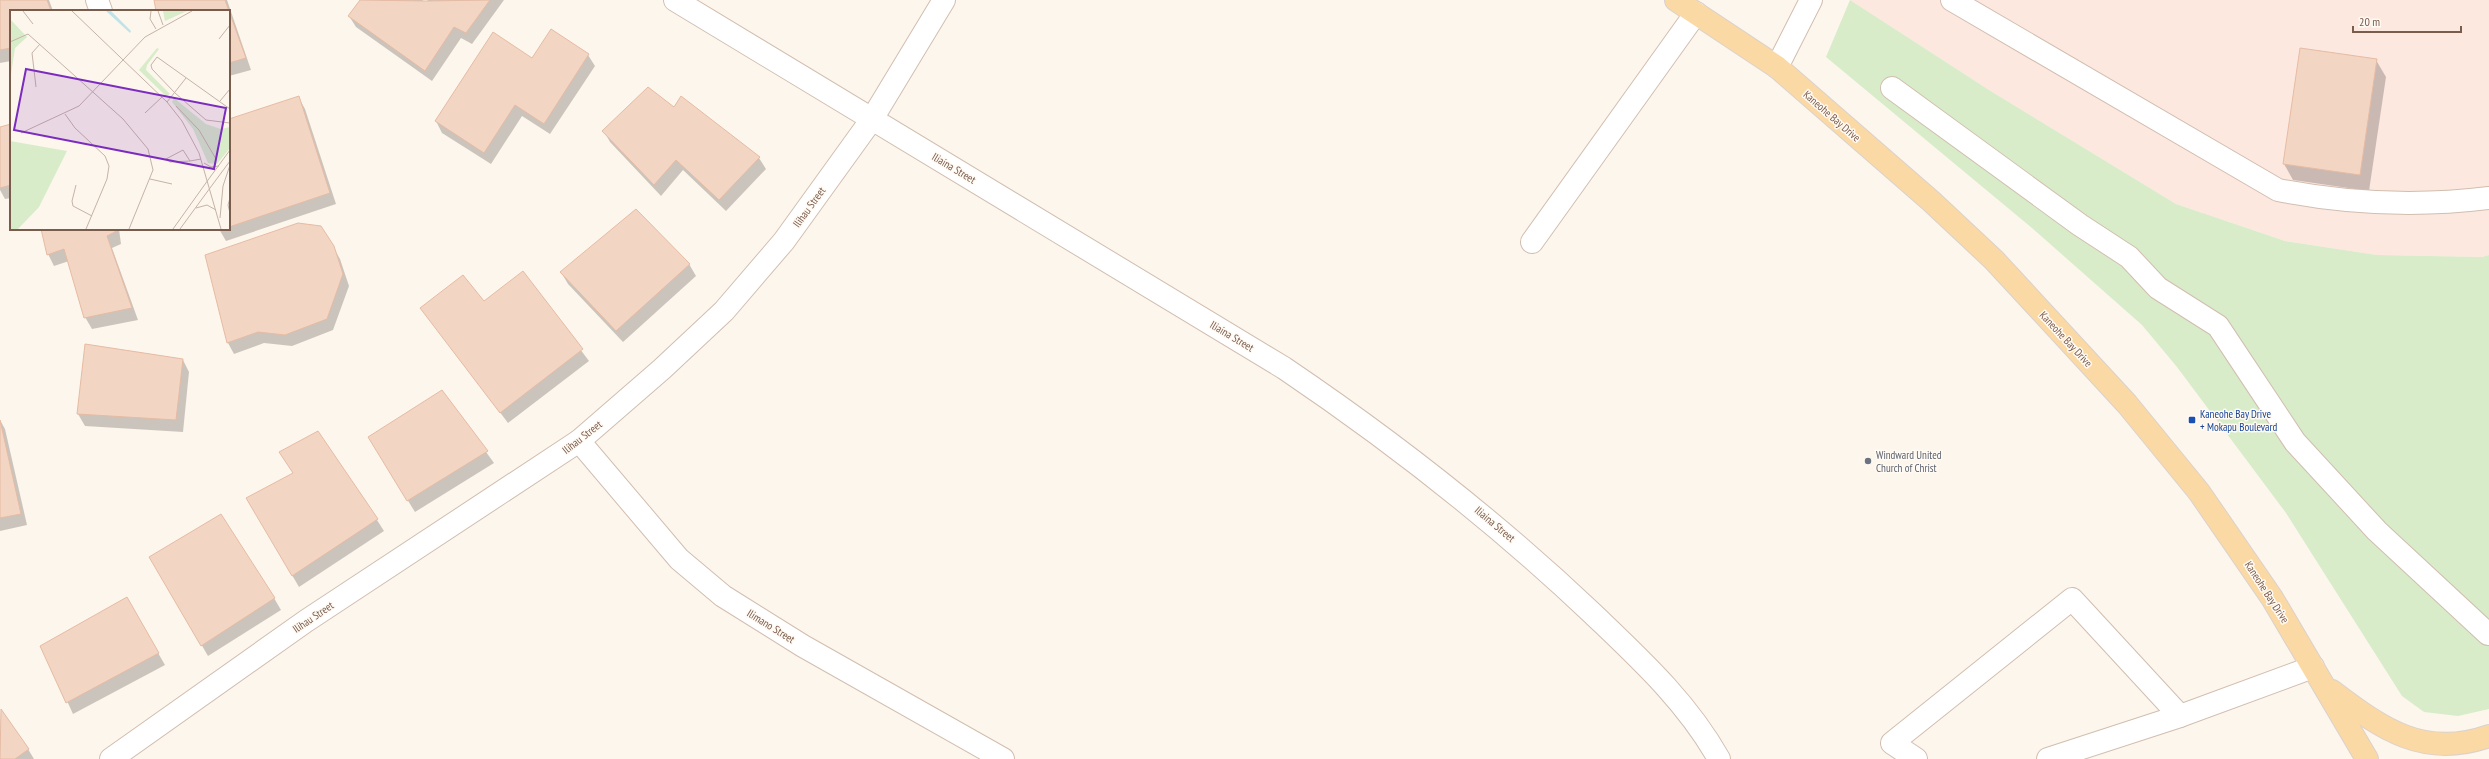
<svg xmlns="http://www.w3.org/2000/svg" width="2489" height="759" font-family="'PT Sans Narrow',sans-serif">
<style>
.commercial{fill:#fde8e0}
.green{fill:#d8ecc9}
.shadow{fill:#0003}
.building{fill:#f3d5c3;stroke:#e6bba3}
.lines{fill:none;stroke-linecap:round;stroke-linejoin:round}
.minor-casing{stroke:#d1beb0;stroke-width:24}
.major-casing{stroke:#dad1cd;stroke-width:24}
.minor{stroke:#fff;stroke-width:22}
.major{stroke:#fbd9a5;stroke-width:22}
.transit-dot{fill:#1a4fb4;stroke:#fffaf3;stroke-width:1.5}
.worship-dot{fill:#6b7280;stroke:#fffaf3;stroke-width:1.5}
.labels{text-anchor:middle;stroke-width:3;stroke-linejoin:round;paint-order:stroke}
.street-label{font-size:11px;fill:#7a5c4d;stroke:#fffaf3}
.transit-label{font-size:11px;fill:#164399;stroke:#fffaf3;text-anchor:start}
.worship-label{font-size:11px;fill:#5b616d;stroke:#fffaf3;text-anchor:start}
.inset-road{fill:none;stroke:#c5b3a7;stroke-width:1}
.view{fill:#7b2cbf;fill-opacity:0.15;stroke:#7b2cbf;stroke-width:2}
.inset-edge{fill:none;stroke:#7a5c4d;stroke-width:2}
</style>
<rect width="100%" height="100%" fill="#fdf6ec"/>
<polygon class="commercial" points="1850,0 2489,0 2489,255 2482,257 2377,255 2285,241 2176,204 1989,90"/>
<polygon class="green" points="1850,0 1989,90 2176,204 2285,241 2377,255 2482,257 2489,255 2489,709 2458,716 2424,712 2402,696 2286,513 2177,367 2142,325 2032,228 1826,57"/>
<g class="shadow">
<polygon points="0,0 49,0 53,11 11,11 11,61 0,63"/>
<polygon points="155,0 227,0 251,70 229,76 229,11 157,11"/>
<polygon points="362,0 422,0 426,3 428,0 504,0 472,44 461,38 432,81 356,27 349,16"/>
<polygon points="588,55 595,66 550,134 522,116 491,164 442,133 436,121 532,59"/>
<polygon points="2376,60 2386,77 2369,191 2293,180 2284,164"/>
<polygon points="299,98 305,109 336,204 226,241 219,229 229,229 229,120"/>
<polygon points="682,98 759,158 766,169 726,211 683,170 661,196 610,142 604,131 674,109"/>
<polygon points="11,125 11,198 5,199 0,190 0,128"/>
<polygon points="42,229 119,229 121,244 112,248 138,320 92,329 85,317 69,261 54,266 48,254"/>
<polygon points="333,247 340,259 349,286 333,330 292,346 264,343 234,354 228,343 206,256"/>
<polygon points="689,264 696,276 623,342 568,284 561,272"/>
<polygon points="523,273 589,361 508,423 422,308 484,303"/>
<polygon points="86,345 183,360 189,372 183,432 85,426 78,414"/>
<polygon points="442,391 494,463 415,512 376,449"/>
<polygon points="0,420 5,429 27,525 0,531"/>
<polygon points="247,498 377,520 384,531 299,587"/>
<polygon points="151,558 274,598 281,610 208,656"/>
<polygon points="127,599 165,665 73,714 42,646"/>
<polygon points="1,710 28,749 34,759 0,759"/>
</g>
<g class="building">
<polygon points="0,0 47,0 51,11 11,11 11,48 0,50"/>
<polygon points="154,0 225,0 246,58 229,63 229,11 156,11"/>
<polygon points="360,0 426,1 490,0 466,33 454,27 425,71 348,16"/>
<polygon points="551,29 589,54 544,124 515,105 484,153 435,121 493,32 532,58"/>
<polygon points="2300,48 2377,59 2360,175 2283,164"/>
<polygon points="648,87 674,107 681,96 760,157 719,200 676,160 654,185 602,131"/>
<polygon points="299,96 330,193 229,227 229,119"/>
<polygon points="11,124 11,185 0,188 0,127"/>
<polygon points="636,209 690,264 616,331 560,272"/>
<polygon points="298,223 321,226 334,246 343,274 327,319 285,335 258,332 227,343 205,255"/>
<polygon points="41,229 115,229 115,232 107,236 132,308 84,318 64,249 47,255"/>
<polygon points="523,271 583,349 500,413 420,308 463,275 484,301"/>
<polygon points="85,344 183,359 176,420 77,414"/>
<polygon points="442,390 488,451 407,501 368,437"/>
<polygon points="0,420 21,514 0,518"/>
<polygon points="318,431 378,519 292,576 246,498 293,473 279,452"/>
<polygon points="221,514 275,598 201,646 149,557"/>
<polygon points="127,597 159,653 66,703 40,646"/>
<polygon points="1,709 29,749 15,759 0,759"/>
</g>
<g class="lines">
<g class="minor-casing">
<g id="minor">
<polyline points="97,0 101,11"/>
<path d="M 675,0 L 1284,368 C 1395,443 1496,522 1593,614 C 1640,659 1687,702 1719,759"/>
<path d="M 1952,0 L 2278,190 C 2349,204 2417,207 2489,198"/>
<polyline points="1777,67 1811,0"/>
<polyline points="1892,88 2080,225 2129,257 2158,288 2218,326 2295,442 2377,531 2488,634"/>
<polyline points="1532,242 1696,13"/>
<polyline points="579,441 679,559 723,596 803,646 1003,759"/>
<polyline points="111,759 306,621 579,441 662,369 724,311 784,241 872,119 944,0"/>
<polyline points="1916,759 1892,743 2072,599 2180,716"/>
<polyline points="2048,759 2180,716 2313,667"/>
</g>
</g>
<g class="major-casing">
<g id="major">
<polyline points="1676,0 1777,67 1931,201 1994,260 2127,404 2199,492 2272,598 2367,759"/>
<path d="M 2332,691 C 2382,729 2424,759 2489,736"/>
</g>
</g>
<use href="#minor" class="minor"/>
<use href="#major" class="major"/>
</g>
<rect class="transit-dot" x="2188" y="416" width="8" height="8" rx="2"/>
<circle class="worship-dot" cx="1868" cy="461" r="4"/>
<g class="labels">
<g class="street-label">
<text transform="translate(1832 116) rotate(41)" y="4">Kaneohe Bay Drive</text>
<text transform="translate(954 168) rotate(31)" y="4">Iliaina Street</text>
<text transform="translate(809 207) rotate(-54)" y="4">Ilihau Street</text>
<text transform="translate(1232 336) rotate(31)" y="4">Iliaina Street</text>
<text transform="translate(2066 339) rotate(47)" y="4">Kaneohe Bay Drive</text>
<text transform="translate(582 437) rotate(-38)" y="4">Ilihau Street</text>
<text transform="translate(1495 524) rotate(40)" y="4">Iliaina Street</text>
<text transform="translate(2267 592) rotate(57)" y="4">Kaneohe Bay Drive</text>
<text transform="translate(313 617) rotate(-34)" y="4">Ilihau Street</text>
<text transform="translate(771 626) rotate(32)" y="4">Ilimano Street</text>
</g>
<g class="transit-label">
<text x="2200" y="418">Kaneohe Bay Drive<tspan x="2200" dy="13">+ Mokapu Boulevard</tspan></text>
</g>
<g class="worship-label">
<text x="1876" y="459">Windward United<tspan x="1876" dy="13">Church of Christ</tspan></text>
</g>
</g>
<g transform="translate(10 10)">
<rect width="220" height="220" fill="#fdf6ec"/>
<path d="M 153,1 L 177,1 L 155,11 ZM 0,9 L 17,27 L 5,38 L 0,71 ZM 147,38 L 149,39 L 137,55 L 136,60 L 160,84 L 156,86 L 129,60 ZM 164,88 L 196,114 L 211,119 L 220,117 L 220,138 L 207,154 L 198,153 L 183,119 L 162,92 ZM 0,131 L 57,141 L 29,197 L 8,219 L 0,219 Z" fill="#d8ecc9"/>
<path d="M 96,1 L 101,1 L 121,21 L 120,23 Z" fill="#bfe3e8"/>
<path class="inset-road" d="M 13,1 L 23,14M 62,1 L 157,92 L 172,111 L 189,143 L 211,219M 141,1 L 140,9 L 146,19M 148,1 L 153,15M 209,29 L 220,15M 0,32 L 18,24 L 113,109 L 138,139 L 143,160 L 119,219M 26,77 L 22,43 L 30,34M 210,91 L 220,79M 157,92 L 176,68M 166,96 L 189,120 L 206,149M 220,99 L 147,47 L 141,55 L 142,59 L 165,83 L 196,110 L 220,113M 135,103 L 152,87M 55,104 L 65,118 L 95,146 L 99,156 L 97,169 L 76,219M 11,123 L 69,96 L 135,27 L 182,1M 180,151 L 160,152 L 156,149 L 173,140 L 180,151 L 191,149M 194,153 L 201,157 L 209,156M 140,169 L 162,174M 198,170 L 220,140M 66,175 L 62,191 L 63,196 L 82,206M 200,178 L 220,151M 220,188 L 218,195 L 220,203M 186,198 L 197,195 L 206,200M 210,208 L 213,176 L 220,155M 163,219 L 198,170M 170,219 L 200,178"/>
<path class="view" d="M 16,59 L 216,98 L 204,159 L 4,120 Z"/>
<rect width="220" height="220" class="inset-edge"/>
</g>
<path d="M2353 26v6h108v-6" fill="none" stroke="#7a5c4d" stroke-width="2"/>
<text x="2359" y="26" font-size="12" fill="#7a5c4d" stroke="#fffaf3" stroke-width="3" paint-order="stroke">20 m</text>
</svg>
